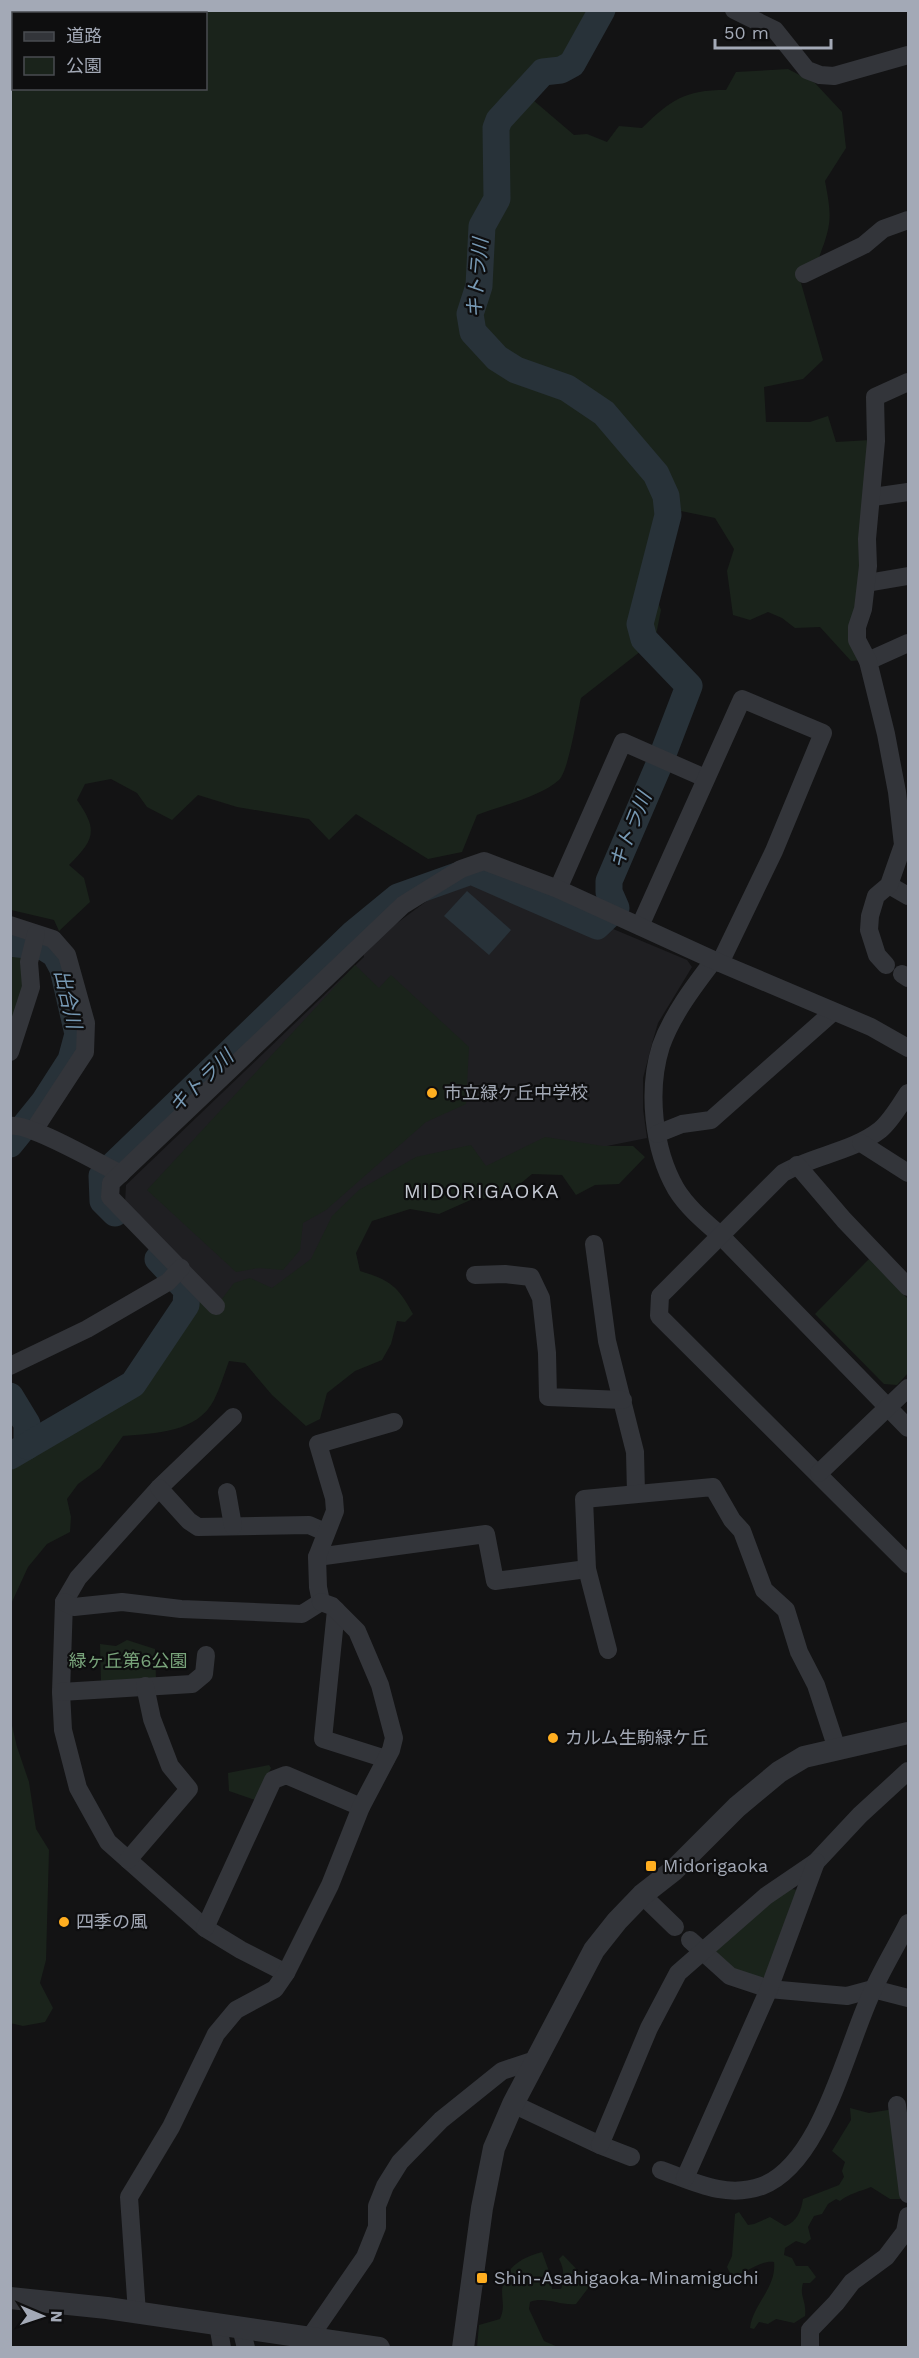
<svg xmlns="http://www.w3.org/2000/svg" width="919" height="2358" font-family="'Work Sans','Noto Sans JP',sans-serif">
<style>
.built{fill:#1f1f22}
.green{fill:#1a231b;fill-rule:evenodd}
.water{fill:#283239}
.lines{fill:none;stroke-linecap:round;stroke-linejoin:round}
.river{stroke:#283239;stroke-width:27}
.minor{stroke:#33353a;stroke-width:18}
.tertiary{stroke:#33353a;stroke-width:22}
.poi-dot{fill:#ffae20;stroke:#0e0e0f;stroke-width:2}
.labels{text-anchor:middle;stroke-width:4.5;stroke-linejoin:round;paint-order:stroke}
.poi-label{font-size:18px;fill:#a3a9b6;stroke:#0e0e0f;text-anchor:start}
.park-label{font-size:18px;fill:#78a37a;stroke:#0e0e0f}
.water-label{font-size:20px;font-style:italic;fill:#7799b4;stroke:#0e0e0f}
.neighbourhood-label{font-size:20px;letter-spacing:1.5px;fill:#c4c8d2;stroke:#0e0e0f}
</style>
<rect width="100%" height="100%" fill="#131314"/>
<polygon class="built" points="473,870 687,960 692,967 658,1023 653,1040 643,1078 643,1109 647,1138 486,1170 420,1159 249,1329 125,1203 126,1185 364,957 362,949 447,886"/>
<g class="green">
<path d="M 10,11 L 596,11 L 569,61 L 528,76 L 533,100 L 574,135 L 587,134 L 607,142 L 619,126 L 642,128 C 671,100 684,90 726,90 L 736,72 L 788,69 L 815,83 L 842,112 L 846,148 L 825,181 C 832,218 832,224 818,260 L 797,269 L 823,360 L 803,379 L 764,387 L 766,422 L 810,422 L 828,416 L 836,442 L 871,440 L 862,660 L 851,661 L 820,627 L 795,628 L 782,618 L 768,612 L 750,620 L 733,615 L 727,571 L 734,549 L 715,518 L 681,511 L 670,554 L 654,592 L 661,610 L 655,640 L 581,698 C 577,715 569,770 559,780 C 540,797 500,806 477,815 L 462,852 L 428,859 L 356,814 L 329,840 L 309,819 L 237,807 L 198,795 L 172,820 L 147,807 L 137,793 L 111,779 L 85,784 L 77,800 C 98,830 95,839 69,865 L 84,878 L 90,902 L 59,931 L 54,920 L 11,910 ZM 14,14 L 206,14 L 206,88 L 14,88 Z"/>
<polygon points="11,946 25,947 26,981 11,1028"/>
<polygon points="355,965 379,988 391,975 469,1047 466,1104 426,1122 326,1210 303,1223 300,1250 283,1270 259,1268 236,1272 147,1190"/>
<path d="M 545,1137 L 603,1146 L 633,1146 L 645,1157 L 619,1184 L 595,1185 L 576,1195 L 562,1175 L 532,1174 L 502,1199 L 475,1198 L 439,1214 L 410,1209 L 372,1221 L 356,1253 L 360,1271 C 390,1280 398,1286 413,1314 L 405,1322 L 397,1321 L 391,1344 L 382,1360 L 355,1371 L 327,1393 L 320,1419 L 306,1426 L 272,1395 L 245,1363 L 229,1361 C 224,1374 220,1388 214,1400 C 197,1433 155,1433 123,1436 L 100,1468 L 78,1484 L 67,1499 L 71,1517 L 70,1532 L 47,1544 L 28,1567 L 11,1604 L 11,1463 L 135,1391 L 169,1346 L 199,1298 L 212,1312 L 234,1283 L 250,1278 L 272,1288 L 311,1259 L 332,1216 L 359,1190 L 416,1157 L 471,1145 L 486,1166 Z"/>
<polygon points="869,1259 908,1299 908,1373 897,1385 884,1384 815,1314"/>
<polygon points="127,1640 155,1649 156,1678 101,1681 100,1644 116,1646"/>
<polygon points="11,1700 11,1721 17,1747 29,1782 36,1829 49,1850 46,1960 40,1983 53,2008 45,2022 23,2026 10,2023"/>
<polygon points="269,1765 271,1768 255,1800 229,1791 228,1773"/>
<polygon points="784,1887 797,1890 766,1976 761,1979 734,1970 715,1953 717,1949"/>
<path d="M 850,2108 L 869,2113 L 894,2109 L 904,2192 L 900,2199 L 890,2199 L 871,2187 C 861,2191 848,2194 840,2201 L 836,2199 L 828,2204 L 822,2214 L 814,2216 L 808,2227 L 811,2239 L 805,2244 L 796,2241 L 785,2248 L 784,2255 L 792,2258 L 796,2266 L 808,2266 L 816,2277 L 810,2283 L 803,2283 C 799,2297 807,2301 805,2316 L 794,2323 L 776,2319 L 768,2324 L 759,2322 L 754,2329 L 750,2328 C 753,2304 777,2287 774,2262 C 759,2260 746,2274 732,2277 L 727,2267 L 732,2256 L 735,2214 L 739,2212 L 748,2225 L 754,2224 L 770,2217 L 785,2226 C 797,2222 801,2211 803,2199 L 839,2185 L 844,2177 L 842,2171 L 845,2162 L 832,2151 L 851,2120 Z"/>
<path d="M 542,2252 L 550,2274 L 552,2289 L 561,2289 C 565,2279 564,2268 559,2259 L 563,2255 L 589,2282 L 589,2287 L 576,2304 C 560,2306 545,2296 530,2302 L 529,2309 L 544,2341 L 558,2347 L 477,2347 L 479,2325 L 500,2319 C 505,2308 502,2302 502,2290 C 504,2268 522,2257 542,2252 Z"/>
</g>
<polygon class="water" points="467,891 511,930 489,955 444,916"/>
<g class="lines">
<g class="river">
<polyline points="10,943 44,947 55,954 63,969 78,1034 71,1060 44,1102 10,1144"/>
<polyline points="115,1213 103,1201 102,1176 353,934 398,897 471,871 597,926 616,908 609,892 609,881 658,767 689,686 644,639 640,624 668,515 666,496 656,474 604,413 567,388 516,370 497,358 473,332 470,314 479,286 482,226 497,199 496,128 499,120 543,72 561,70 572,64 602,10"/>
<polyline points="10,1396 27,1424 27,1446 10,1456"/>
<polyline points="27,1446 133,1384 186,1305 187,1290 158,1259"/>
</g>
<g class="minor">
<polyline points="734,10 775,30 807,70 820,75 834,76 908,55"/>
<polyline points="804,274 864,245 883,229 908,220"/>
<polyline points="873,497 908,492"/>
<polyline points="867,583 908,576"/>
<polyline points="868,661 908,643"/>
<polyline points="889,885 908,896"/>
<polyline points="558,889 623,742 705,778"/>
<polyline points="10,925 53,939 67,955 86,1023 85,1052 34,1130"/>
<polyline points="640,926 742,699 823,733 774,851 720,963"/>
<path d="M 714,960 C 694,986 672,1015 661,1046 C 647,1090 653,1149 676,1189 C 687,1207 704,1221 720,1235 L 908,1428"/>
<polyline points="886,965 877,955 869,930 870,916 876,896 889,885 903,845 897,792 886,734 868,661 857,640 857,627 863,609 868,566 867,539 876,441 875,397 908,382"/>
<polyline points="902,974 908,978"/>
<polyline points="10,1052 31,987 29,962 36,934"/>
<path d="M 908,1093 C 900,1105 891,1121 880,1130 C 852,1152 814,1155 783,1173 L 660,1296 L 659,1316 L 908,1564"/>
<path d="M 10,1126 C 29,1122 100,1164 121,1174"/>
<polyline points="657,1134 682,1124 711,1120 833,1012"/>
<polyline points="861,1143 908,1173"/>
<polyline points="797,1165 844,1220 908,1287"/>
<polyline points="594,1244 607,1341 635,1452 636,1493"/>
<polyline points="475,1275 505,1274 531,1277 541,1298 547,1353 548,1397 623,1400"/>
<polyline points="216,1306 110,1197 111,1183 403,905 461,869 484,861 558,889 720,963 871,1027 908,1048"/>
<polyline points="10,1366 87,1329 168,1282 181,1268"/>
<polyline points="233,1417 159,1488 78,1578 64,1602 61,1692 63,1730 78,1788 108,1842 205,1928 241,1950 286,1973"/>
<polyline points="819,1473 908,1388"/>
<polyline points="159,1488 189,1521 198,1527 309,1525 325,1532"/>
<polyline points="227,1492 233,1526"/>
<polyline points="317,1557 486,1534 495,1581 587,1569"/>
<polyline points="64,1602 74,1607 122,1602 181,1609 302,1614 321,1602"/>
<polyline points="321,1602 318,1587 317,1557 335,1511 334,1498 318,1444 394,1422"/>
<polyline points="336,1610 323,1739 386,1759"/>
<polyline points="608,1650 587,1569 584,1499 713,1487 732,1520 742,1531 764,1590 786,1610 799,1652 816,1685 837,1749"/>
<polyline points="61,1692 192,1684 204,1674 206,1655"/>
<polyline points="128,1860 189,1789 170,1766 152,1719 145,1686"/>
<polyline points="642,1895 675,1927"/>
<polyline points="205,1928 273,1780 286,1775 361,1807"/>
<polyline points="690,1940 730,1976 769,1989 847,1996 873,1989 908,1998"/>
<polyline points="513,2104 600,2145 631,2157"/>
<polyline points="897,2105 908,2194"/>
<polyline points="600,2145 649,2028 678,1973 766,1896 816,1862 860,1815 908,1771"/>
<path d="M 661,2170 C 694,2182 726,2199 762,2186 C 823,2163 847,2042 874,1988 C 884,1966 897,1945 908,1923"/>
<polyline points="685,2178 769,1989 816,1862"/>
<polyline points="137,2313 129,2197 171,2127 216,2034 236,2010 275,1989 286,1973 330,1885 361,1807 391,1750 394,1738 380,1685 357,1631 332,1606 321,1602"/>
<polyline points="218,2324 222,2348"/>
<polyline points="241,2328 246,2348"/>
<polyline points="310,2337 365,2257 377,2227 377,2206 385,2186 400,2162 441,2120 502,2071 535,2060"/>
<polyline points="810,2348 810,2330 836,2303 852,2282 886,2257 905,2232 908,2216"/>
</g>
<g class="tertiary">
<polyline points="10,2298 107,2308 379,2348"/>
<polyline points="463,2348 482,2208 494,2148 513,2104 594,1950 617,1921 642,1895 674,1870 737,1807 779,1772 804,1757 908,1733"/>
</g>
</g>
<g class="poi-dot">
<circle cx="432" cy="1093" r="6"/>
<circle cx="553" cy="1738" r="6"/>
<rect x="645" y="1860" width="12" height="12" rx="3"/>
<circle cx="64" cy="1922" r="6"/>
<rect x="476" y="2272" width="12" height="12" rx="3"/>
</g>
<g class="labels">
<g class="poi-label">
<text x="444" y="1099">市立緑ケ丘中学校</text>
<text x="565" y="1744">カルム生駒緑ケ丘</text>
<text x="663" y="1872">Midorigaoka</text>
<text x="76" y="1928">四季の風</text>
<text x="494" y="2284">Shin-Asahigaoka-Minamiguchi</text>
</g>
<g class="park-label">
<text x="128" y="1667">緑ヶ丘第6公園</text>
</g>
<g class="water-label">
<text transform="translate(477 278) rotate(-85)" y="7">キトラ川</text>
<text transform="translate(630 830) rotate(-68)" y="7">キトラ川</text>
<text transform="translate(68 999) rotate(77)" y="7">出合川</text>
<text transform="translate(201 1081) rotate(-44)" y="7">キトラ川</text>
</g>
<g class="neighbourhood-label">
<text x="482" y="1198">MIDORIGAOKA</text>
</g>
</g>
<rect width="919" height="2358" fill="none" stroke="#a3a9b6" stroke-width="24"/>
<rect x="12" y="12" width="195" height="78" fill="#0e0e0f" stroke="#4a4c52" stroke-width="1.5"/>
<rect x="24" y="32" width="30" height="9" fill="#33353a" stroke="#4a4c52" stroke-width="1.5"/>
<text x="66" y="42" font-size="18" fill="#a3a9b6">道路</text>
<rect x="24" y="57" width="30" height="18" fill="#1a231b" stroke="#4a4c52" stroke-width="1.5"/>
<text x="66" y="72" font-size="18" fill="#a3a9b6">公園</text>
<g transform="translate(42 2316) rotate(92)" stroke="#0e0e0f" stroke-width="4.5" paint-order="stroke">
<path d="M0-4.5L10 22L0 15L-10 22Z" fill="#a3a9b6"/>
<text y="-9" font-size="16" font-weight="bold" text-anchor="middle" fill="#a3a9b6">N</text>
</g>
<path d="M715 39v9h116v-9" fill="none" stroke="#a3a9b6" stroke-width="3"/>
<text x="724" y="39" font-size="18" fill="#a3a9b6" stroke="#0e0e0f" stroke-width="4.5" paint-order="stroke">50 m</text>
</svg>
